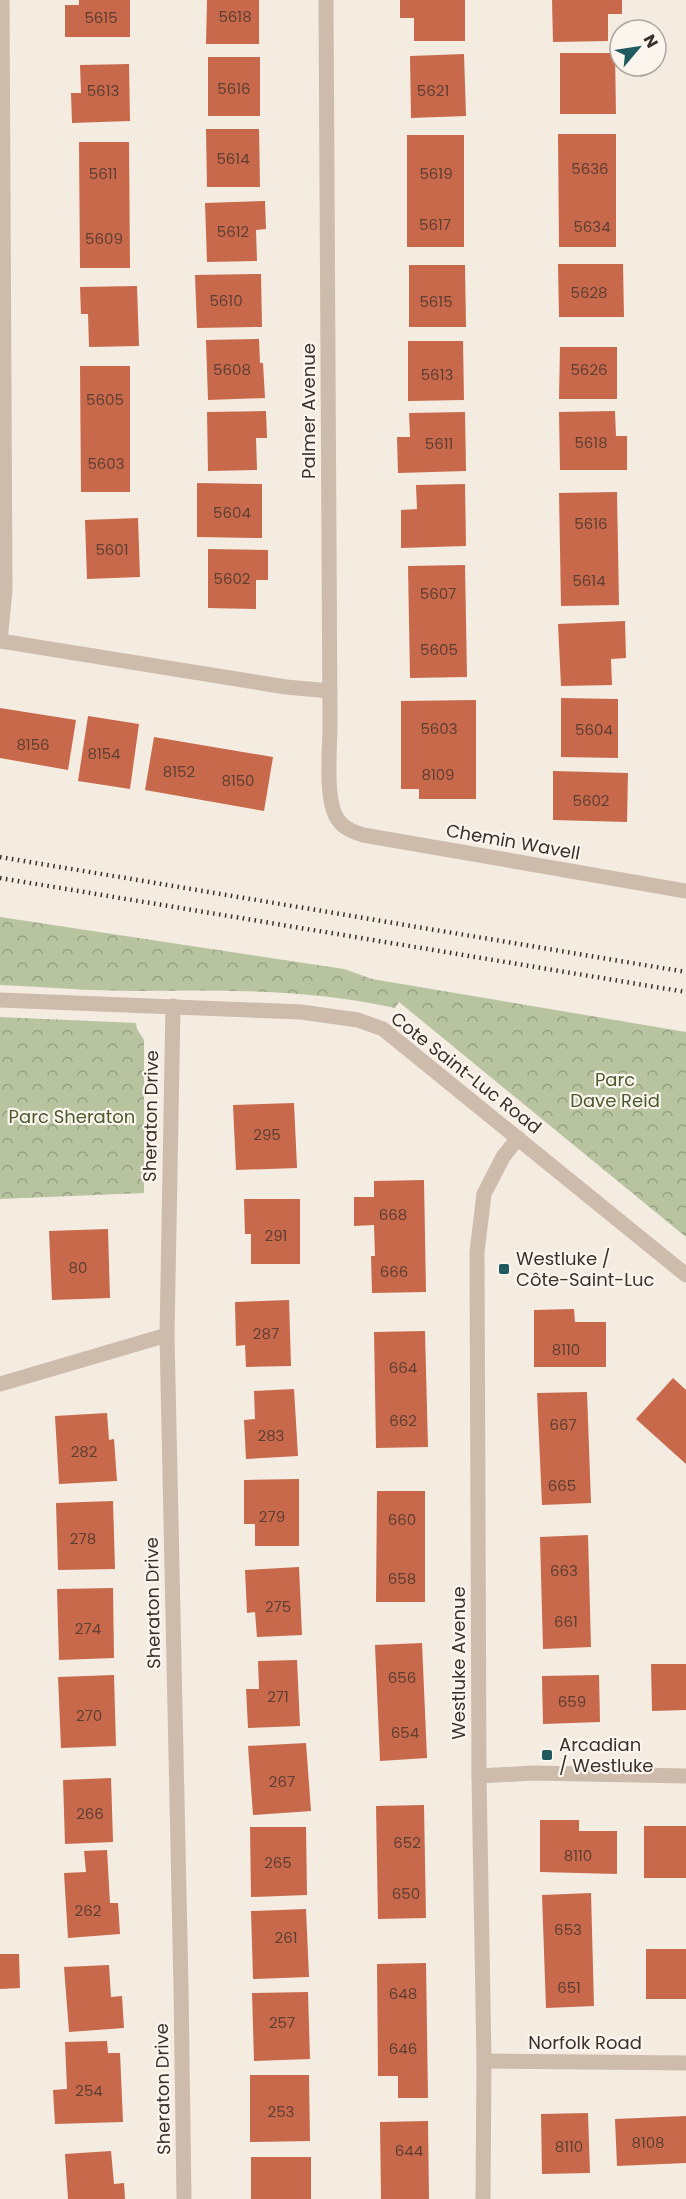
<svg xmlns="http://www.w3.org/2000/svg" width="686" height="2199" font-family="Poppins,sans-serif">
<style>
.park{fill:url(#park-crowns)}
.building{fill:#c8694b}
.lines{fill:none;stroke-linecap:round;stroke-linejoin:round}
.street{stroke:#cdbbac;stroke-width:15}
.rail{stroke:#3b302b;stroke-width:4.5;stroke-dasharray:1.5 4.5;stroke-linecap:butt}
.poi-dot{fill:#1f5a5e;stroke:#fbf5ee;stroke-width:2}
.labels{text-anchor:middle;stroke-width:4.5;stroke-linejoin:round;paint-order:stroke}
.number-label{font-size:15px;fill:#5e3e33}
.street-label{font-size:18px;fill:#3b302b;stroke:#fbf5ee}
.park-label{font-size:18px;fill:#4a5a2e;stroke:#fbf5ee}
.poi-label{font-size:18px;fill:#3b302b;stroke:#fbf5ee;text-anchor:start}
</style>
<defs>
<pattern id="park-crowns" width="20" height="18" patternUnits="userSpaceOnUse" patternTransform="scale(1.5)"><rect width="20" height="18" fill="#b8c4a0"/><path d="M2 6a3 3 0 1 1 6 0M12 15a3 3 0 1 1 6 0" fill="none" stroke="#97a083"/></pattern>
</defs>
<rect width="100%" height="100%" fill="#f4ebe1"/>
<g class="park">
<path d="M 0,917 L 344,969 L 372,979 L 686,1032 L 686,1237 L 399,1002 L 395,1008 C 310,989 223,990 136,991 C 91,991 45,987 0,985 Z"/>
<polygon points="0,1017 136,1023 137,1029 144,1040 144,1193 0,1199"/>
</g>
<g class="building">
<polygon points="79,0 130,0 130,37 65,37 65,5 79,5"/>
<polygon points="207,0 259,0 259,44 206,44"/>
<polygon points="400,0 465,0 465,41 414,41 414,18 400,18"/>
<polygon points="552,0 622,0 622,14 608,14 608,41 553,42"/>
<polygon points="560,53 615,53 616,114 560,114"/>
<polygon points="464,54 466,116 411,118 410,56"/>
<rect x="208" y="57" width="52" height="59"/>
<polygon points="129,64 130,121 72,123 71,93 81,93 80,65"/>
<polygon points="206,129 259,129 260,187 207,187"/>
<polygon points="558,134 616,134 616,247 559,247"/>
<rect x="407" y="135" width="57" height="112"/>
<polygon points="79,142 129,142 130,268 80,268"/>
<polygon points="265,201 266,229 256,230 257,261 207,262 205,203"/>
<polygon points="558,264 623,264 624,317 559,317"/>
<polygon points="409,265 465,265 466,327 409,327"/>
<polygon points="261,274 262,327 197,328 195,275"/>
<polygon points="137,286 139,346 89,347 88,314 81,314 80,287"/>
<polygon points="259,339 260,363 263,363 265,398 208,400 206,340"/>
<polygon points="408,341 463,341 464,400 408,401"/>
<polygon points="560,347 617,347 617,399 559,399"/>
<polygon points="80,366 130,366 130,492 81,492"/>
<polygon points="266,411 267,438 256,438 257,470 208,471 207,412"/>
<polygon points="615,411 616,436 627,436 627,470 560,470 559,412"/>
<polygon points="465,412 466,471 398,473 397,437 410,437 409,413"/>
<polygon points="197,483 262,484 262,538 197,537"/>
<polygon points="465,484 466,546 401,548 401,510 417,509 416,485"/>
<polygon points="617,492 619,605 561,606 559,493"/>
<polygon points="138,518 140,577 87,579 85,520"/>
<polygon points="208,549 268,550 268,580 256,580 256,609 208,608"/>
<polygon points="465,565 467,677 410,678 408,566"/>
<polygon points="625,621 626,658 611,659 612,685 561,686 558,624"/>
<polygon points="561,698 618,699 618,758 561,757"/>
<polygon points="476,700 476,799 419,799 419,789 401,789 401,701"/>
<polygon points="0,708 76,720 68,770 0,758"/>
<polygon points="88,716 139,724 130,789 78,781"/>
<polygon points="154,737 273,757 264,811 145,790"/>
<polygon points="553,771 628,773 627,822 553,820"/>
<polygon points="294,1103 297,1168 236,1170 233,1105"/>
<polygon points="424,1180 426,1292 372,1293 371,1256 375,1256 374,1225 354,1226 354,1197 374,1197 374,1181"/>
<polygon points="244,1199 300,1199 300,1264 251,1264 251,1234 245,1234"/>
<polygon points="108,1229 110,1298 52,1300 49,1231"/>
<polygon points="289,1300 291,1366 246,1367 245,1345 236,1346 235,1302"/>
<polygon points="574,1309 575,1322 606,1322 606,1367 534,1367 534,1310"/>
<polygon points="425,1331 428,1447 376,1448 374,1332"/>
<polygon points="673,1378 686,1390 686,1464 636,1419"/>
<polygon points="294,1389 298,1456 246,1459 244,1420 255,1419 254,1391"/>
<polygon points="587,1392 591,1503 542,1505 537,1393"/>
<polygon points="107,1413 109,1440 114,1439 117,1481 59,1484 55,1416"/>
<polygon points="299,1479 299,1546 255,1546 255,1524 244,1524 244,1480"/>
<polygon points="377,1491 425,1491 425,1602 376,1602"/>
<polygon points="113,1501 115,1569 58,1570 56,1503"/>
<polygon points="588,1535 591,1647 543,1649 540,1537"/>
<polygon points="299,1567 302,1635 257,1637 255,1612 247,1613 245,1570"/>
<polygon points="113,1588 114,1658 59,1660 57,1589"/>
<polygon points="422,1643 427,1758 380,1761 375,1645"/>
<polygon points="297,1660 300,1726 248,1728 246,1689 259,1689 258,1661"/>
<polygon points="651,1664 686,1664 686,1710 652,1711"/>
<polygon points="114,1675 116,1746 61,1748 58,1677"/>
<polygon points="599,1675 600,1722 543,1724 542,1676"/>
<polygon points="306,1743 311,1811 253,1815 248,1746"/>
<polygon points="111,1778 113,1842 65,1844 63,1780"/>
<polygon points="424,1805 426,1918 378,1919 376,1806"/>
<polygon points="540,1820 579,1820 579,1831 617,1831 617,1874 540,1872"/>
<rect x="644" y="1826" width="42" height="52"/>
<polygon points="250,1827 306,1827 307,1895 251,1897"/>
<polygon points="107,1850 110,1903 118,1903 120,1934 68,1938 64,1873 86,1872 84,1851"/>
<polygon points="591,1893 594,2006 546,2008 542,1895"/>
<polygon points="306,1909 309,1977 253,1979 251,1911"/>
<rect x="646" y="1949" width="40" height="50"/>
<polygon points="0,1954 19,1954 20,1988 0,1989"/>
<polygon points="426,1963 428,2098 398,2098 398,2076 378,2076 377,1964"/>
<polygon points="109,1965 111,1997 122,1996 124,2028 69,2032 64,1967"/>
<polygon points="308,1992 310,2059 254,2061 252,1993"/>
<polygon points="107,2041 108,2053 120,2053 123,2122 55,2124 53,2090 67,2089 65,2042"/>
<polygon points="250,2075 309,2075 310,2141 250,2142"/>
<polygon points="588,2113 590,2173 542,2174 541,2114"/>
<polygon points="686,2116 686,2163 617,2166 615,2119"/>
<polygon points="428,2121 429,2199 381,2199 380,2122"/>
<polygon points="111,2151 114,2184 124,2183 125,2199 68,2199 65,2154"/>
<rect x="251" y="2157" width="60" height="42"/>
</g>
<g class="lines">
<g class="street">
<path d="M 326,0 L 330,725 C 330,749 324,803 339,821 C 345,829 354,832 363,835 L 686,891"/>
<polyline points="0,641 5,590 2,0"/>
<polyline points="0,641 286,687 330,691"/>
<polyline points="0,1000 301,1012 358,1020 383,1029 686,1275"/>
<polyline points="173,1006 167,1335 181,1987 184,2199"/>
<polyline points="0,1384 167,1335"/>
<polyline points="479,1776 533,1773 686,1776"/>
<polyline points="484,2061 686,2063"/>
<polyline points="483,2199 484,2061 479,1776 477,1252 484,1194 503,1157 518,1138"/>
</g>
<g class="rail">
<polyline points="0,857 686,972"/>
<polyline points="0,878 686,992"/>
</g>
</g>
<g class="poi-dot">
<rect x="498" y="1263" width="12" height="12" rx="3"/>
<rect x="541" y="1749" width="12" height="12" rx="3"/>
</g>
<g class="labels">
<g class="number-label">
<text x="235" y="22">5618</text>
<text x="101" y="23">5615</text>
<text x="234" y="94">5616</text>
<text x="103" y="96">5613</text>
<text x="433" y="96">5621</text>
<text x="233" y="164">5614</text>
<text x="590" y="174">5636</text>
<text x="103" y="179">5611</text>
<text x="436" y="179">5619</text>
<text x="435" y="230">5617</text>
<text x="592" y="232">5634</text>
<text x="233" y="237">5612</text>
<text x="104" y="244">5609</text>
<text x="589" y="298">5628</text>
<text x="226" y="306">5610</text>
<text x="436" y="307">5615</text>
<text x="232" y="375">5608</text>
<text x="589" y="375">5626</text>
<text x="437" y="380">5613</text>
<text x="105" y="405">5605</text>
<text x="591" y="448">5618</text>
<text x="439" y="449">5611</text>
<text x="106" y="469">5603</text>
<text x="232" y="518">5604</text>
<text x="591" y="529">5616</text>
<text x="112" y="555">5601</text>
<text x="232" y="584">5602</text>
<text x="589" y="586">5614</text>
<text x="438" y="599">5607</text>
<text x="439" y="655">5605</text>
<text x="439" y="734">5603</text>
<text x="594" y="735">5604</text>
<text x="33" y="750">8156</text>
<text x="104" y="759">8154</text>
<text x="179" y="777">8152</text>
<text x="438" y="780">8109</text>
<text x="238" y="786">8150</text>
<text x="591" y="806">5602</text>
<text x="267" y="1140">295</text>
<text x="393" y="1220">668</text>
<text x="276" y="1241">291</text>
<text x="78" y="1273">80</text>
<text x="394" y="1277">666</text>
<text x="266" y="1339">287</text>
<text x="566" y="1355">8110</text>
<text x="403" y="1373">664</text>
<text x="403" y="1426">662</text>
<text x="563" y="1430">667</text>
<text x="271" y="1441">283</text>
<text x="84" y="1457">282</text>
<text x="562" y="1491">665</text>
<text x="272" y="1522">279</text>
<text x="402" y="1525">660</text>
<text x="83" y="1544">278</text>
<text x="564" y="1576">663</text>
<text x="402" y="1584">658</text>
<text x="278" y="1612">275</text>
<text x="566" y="1627">661</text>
<text x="88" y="1634">274</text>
<text x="402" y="1683">656</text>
<text x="278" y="1702">271</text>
<text x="572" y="1707">659</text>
<text x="89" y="1721">270</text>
<text x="405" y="1738">654</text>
<text x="282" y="1787">267</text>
<text x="90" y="1819">266</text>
<text x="407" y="1848">652</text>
<text x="578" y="1861">8110</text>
<text x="278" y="1868">265</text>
<text x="406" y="1899">650</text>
<text x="88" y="1916">262</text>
<text x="568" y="1935">653</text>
<text x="286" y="1943">261</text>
<text x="569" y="1993">651</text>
<text x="403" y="1999">648</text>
<text x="282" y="2028">257</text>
<text x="403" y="2054">646</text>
<text x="89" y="2096">254</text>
<text x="281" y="2117">253</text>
<text x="648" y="2148">8108</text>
<text x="569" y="2152">8110</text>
<text x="409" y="2156">644</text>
</g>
<g class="street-label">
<text transform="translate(309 411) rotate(-90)" y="6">Palmer Avenue</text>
<text transform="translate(513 842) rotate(10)" y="6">Chemin Wavell</text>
<text transform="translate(466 1073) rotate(38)" y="6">Cote Saint-Luc Road</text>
<text transform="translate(151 1116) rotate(-89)" y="6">Sheraton Drive</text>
<text transform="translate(153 1603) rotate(-91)" y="6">Sheraton Drive</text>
<text transform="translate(459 1663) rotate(-90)" y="6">Westluke Avenue</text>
<text x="585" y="2049">Norfolk Road</text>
<text transform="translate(163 2089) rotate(-91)" y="6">Sheraton Drive</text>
</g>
<g class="park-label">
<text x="615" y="1086">Parc<tspan x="615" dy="21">Dave Reid</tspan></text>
<text x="72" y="1123">Parc Sheraton</text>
</g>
<g class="poi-label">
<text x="516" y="1265">Westluke /<tspan x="516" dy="21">Côte-Saint-Luc</tspan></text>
<text x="559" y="1751">Arcadian<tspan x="559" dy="21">/ Westluke</tspan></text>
</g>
</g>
<g transform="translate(638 48) rotate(61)"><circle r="28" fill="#fbf5ee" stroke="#aea6a0" stroke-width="1.5"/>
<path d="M0-4.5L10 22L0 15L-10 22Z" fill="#1f5a5e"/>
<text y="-9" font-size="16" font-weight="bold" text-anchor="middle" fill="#3b302b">N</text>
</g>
</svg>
